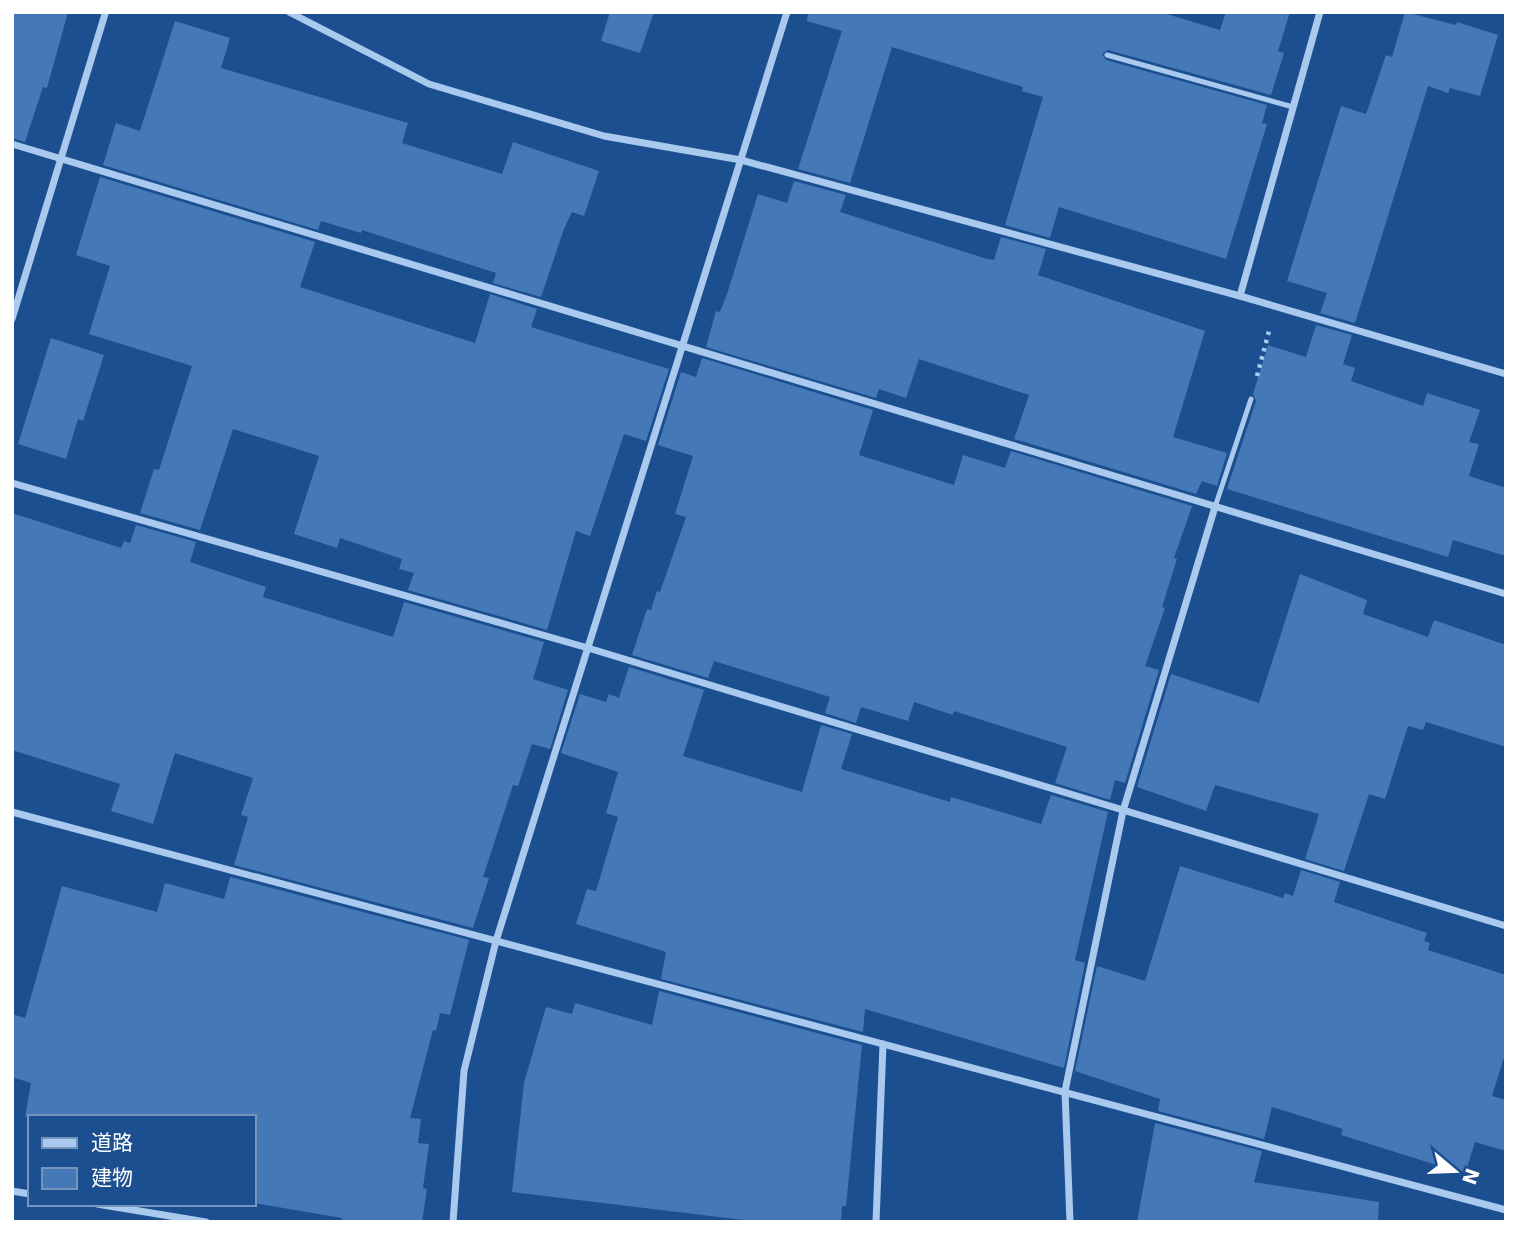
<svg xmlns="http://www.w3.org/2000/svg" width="1518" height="1234" font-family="'DejaVu Sans','Noto Sans JP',sans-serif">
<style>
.building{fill:#4478b7}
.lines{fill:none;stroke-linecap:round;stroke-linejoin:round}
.path{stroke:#a9c9ee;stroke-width:4.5;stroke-dasharray:3.5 5;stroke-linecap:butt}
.lane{stroke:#a9c9ee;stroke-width:5}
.street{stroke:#a9c9ee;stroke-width:7}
</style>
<rect width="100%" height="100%" fill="#1b4f8f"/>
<g class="building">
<polygon points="12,12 68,12 47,88 43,87 25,142 12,138"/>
<polygon points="610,12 654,12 640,53 601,41"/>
<polygon points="808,12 1160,12 1220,30 1226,12 1290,12 1278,51 1284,53 1271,95 1108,50 1102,54 1106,60 1267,105 1262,123 1267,124 1226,259 1059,207 1050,238 1005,225 1043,97 1022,91 1023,87 892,47 850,183 798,169 842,31 807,21"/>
<polygon points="1405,12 1456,25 1457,22 1498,35 1480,96 1450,88 1448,93 1428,86 1355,323 1320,313 1327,293 1287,281 1341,106 1366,114 1386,55 1392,57"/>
<polygon points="175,21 230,38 221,68 408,123 402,143 502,174 513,142 599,171 584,216 572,212 564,229 541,297 493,283 496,273 362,230 361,233 321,221 318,230 103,165 116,123 140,131"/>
<polygon points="100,177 315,242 300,287 475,343 490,294 537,309 531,327 669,369 646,441 624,434 590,536 576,531 547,630 408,590 414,573 399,569 402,559 340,538 337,548 294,534 319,456 233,429 200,530 140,513 154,469 159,470 192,366 89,334 110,266 76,255"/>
<polygon points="794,181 846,195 840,212 987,259 994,260 1001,237 1046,249 1038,275 1205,331 1173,437 1227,453 1217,486 1202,481 1196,494 1014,439 1029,395 919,359 906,398 879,389 876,398 706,347 716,311 720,312 728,291 758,194 787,203"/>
<polygon points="1316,325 1352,335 1343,364 1355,368 1351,381 1423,406 1427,393 1480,410 1469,442 1479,444 1469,476 1506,488 1506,556 1453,540 1448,557 1227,489 1256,401 1253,394 1268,345 1306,357"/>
<polygon points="51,338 104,355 83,421 78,419 66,459 18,444"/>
<polygon points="702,358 873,410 859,455 954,485 963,455 1005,468 1011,451 1192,506 1174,558 1177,559 1162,607 1165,608 1145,666 1159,670 1125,783 1115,780 1110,800 1055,783 1067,747 954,711 953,715 914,702 908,721 861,707 856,723 825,713 830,697 714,661 708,678 632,655 647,609 651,610 657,591 660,592 686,517 675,514 693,456 658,445 681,372 696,377"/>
<polygon points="12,513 121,548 124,541 130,543 136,525 196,542 190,562 266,587 263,597 393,637 404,602 544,642 533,679 568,690 550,749 532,744 518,786 513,785 483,877 489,878 473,928 234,865 248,817 241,815 253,778 175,753 153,824 111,811 120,784 12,750"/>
<polygon points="1300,574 1367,600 1363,614 1428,637 1434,620 1506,645 1506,747 1426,722 1423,730 1408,726 1385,799 1369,794 1344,871 1305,859 1319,814 1215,785 1206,811 1137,787 1171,674 1259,703"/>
<polygon points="629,667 704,690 683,756 802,792 821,725 852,734 841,769 950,802 951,797 1041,824 1051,795 1108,812 1075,960 1085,963 1064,1068 865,1009 863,1032 661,979 666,952 576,924 587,889 596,891 618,817 606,813 618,772 561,753 580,694 606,702 609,694 619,698"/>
<polygon points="1180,866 1283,898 1285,893 1293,896 1301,870 1340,882 1334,902 1427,933 1424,941 1430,943 1428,950 1506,975 1506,1051 1492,1096 1506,1100 1506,1151 1475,1142 1465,1174 1341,1135 1343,1129 1272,1107 1264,1139 1158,1111 1160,1099 1075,1071 1097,966 1145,981"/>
<polygon points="230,877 469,940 450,1015 440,1013 436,1031 433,1030 410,1118 421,1119 418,1143 429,1144 423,1188 427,1189 422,1222 341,1222 342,1218 254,1203 254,1117 25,1117 31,1083 12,1077 12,1014 25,1018 62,886 157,912 165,883 224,899"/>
<polygon points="659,991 862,1045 846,1206 842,1206 841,1222 760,1222 512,1192 524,1083 546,1007 572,1014 575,1003 652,1025"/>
<polygon points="1155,1123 1262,1151 1254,1182 1379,1202 1378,1222 1137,1222"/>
</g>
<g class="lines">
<polyline class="path" points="1257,376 1269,331"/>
<g class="lane">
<polyline points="1107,55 1293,107"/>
<polyline points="1215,507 1251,399"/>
</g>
<g class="street">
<polyline points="289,12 429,84 604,136 741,160 1240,296 1506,374"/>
<polyline points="12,144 1506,594"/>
<polyline points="1240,296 1320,12"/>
<polyline points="12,319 105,14"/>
<polyline points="12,483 588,648 1506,926"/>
<polyline points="12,812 1506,1210"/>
<polyline points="12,1191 30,1194"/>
<polyline points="97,1204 206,1222"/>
<polyline points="453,1222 464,1071 496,941 787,12"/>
<polyline points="876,1222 883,1044"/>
<polyline points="1070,1222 1065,1091 1123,811 1215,507"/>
</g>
</g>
<rect width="1518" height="1234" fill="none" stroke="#ffffff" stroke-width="28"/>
<rect x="28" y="1115" width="228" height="91" fill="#1b4f8f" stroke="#7695bc" stroke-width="2"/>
<rect x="42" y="1138" width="35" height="10" fill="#a9c9ee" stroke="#7695bc" stroke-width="2"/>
<text x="91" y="1150" font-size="21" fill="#ffffff">道路</text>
<rect x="42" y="1168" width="35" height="21" fill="#4478b7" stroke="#7695bc" stroke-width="2"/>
<text x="91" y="1185" font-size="21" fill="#ffffff">建物</text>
<g transform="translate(1455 1171) rotate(109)" stroke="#1b4f8f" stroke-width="5" paint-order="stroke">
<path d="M0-5L12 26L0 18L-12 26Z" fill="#ffffff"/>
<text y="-10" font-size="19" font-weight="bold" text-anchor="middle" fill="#ffffff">N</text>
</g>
</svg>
